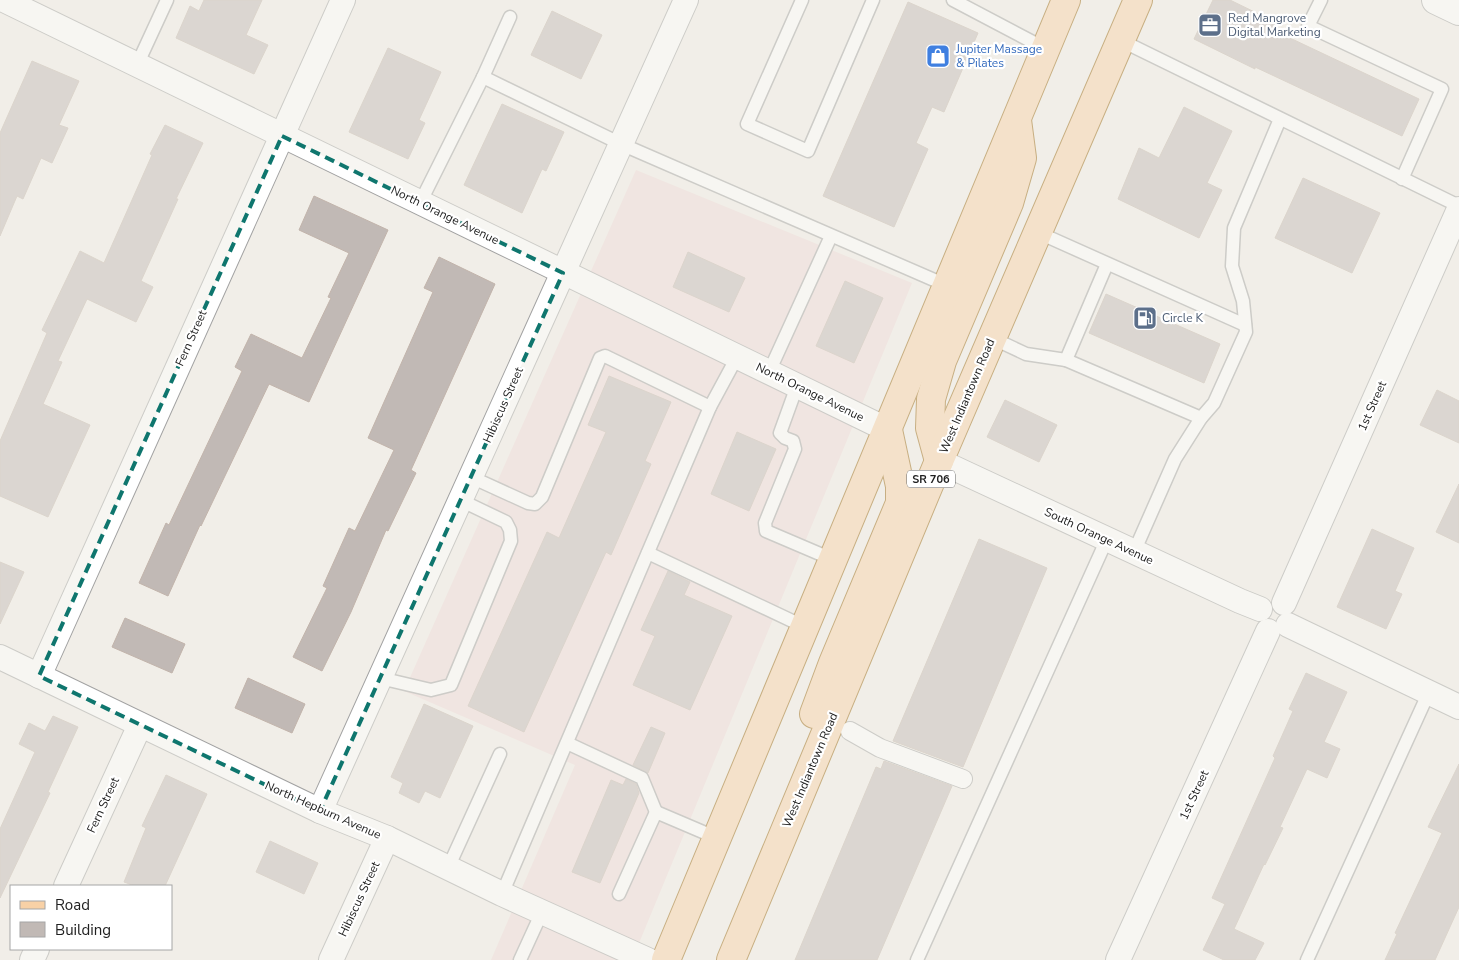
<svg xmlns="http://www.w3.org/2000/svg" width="1459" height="960" font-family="'Nunito Sans',sans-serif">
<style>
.commercial{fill:#f0d9d9}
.building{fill:#c1b9b5;stroke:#c2b4ab}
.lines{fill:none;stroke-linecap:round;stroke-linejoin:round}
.service-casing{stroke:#a2a2a2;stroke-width:15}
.pedestrian-casing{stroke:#a2a2a2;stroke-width:20}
.minor-casing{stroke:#a2a2a2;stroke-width:26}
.tertiary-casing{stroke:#a2a2a2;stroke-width:30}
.primary-casing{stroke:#966108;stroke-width:30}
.service{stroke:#fff;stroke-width:12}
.pedestrian{stroke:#fff;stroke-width:18}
.minor{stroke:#fff;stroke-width:24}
.tertiary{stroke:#fff;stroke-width:28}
.primary{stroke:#f8d1a6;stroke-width:28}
.marked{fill:none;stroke:#0f766e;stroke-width:4;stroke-dasharray:10 6;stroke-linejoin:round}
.labels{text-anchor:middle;stroke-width:4.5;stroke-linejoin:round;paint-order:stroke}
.shield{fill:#fff;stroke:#646464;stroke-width:1}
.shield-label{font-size:11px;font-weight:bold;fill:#212121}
.service-label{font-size:12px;fill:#4e5e75;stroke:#fff;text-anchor:start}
.shop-label{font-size:12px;fill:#366cbe;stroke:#fff;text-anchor:start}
.street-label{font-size:12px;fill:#212121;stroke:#fff}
</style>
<rect width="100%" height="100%" fill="#f1eee8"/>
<polygon class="commercial" points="636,170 912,283 632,960 491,960 575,765 404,691"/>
<g class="building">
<polygon points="204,0 262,0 246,35 268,45 254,74 176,38 190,6 199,11"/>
<polygon points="1213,0 1230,0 1277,23 1273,30 1419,99 1402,136 1255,67 1255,69 1194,39"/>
<polygon points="908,2 978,33 944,112 932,107 916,143 928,149 894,227 823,196"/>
<polygon points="552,11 602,35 581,79 531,55"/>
<polygon points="388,48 441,72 419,120 425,123 408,159 349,132"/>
<polygon points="32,61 79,81 59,125 68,128 52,163 41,158 23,199 17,196 0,236 0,133"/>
<polygon points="502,104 564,132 546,171 542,169 522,213 464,185"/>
<polygon points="1184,107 1232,131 1207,183 1222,190 1199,238 1118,199 1139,148 1159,158"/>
<polygon points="165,125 203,143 176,199 178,199 141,281 153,287 136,322 87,299 58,361 62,362 43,404 90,425 48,517 0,496 0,441 47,333 42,330 80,251 104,263 152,155 150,154"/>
<polygon points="1303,178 1380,213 1352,273 1275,238"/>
<polygon points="314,196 388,230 309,402 269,384 201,526 200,525 168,596 139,583 166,523 169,525 242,371 235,367 251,334 302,358 331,298 328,297 349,253 299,230"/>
<polygon points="688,252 745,278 729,312 673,287"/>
<polygon points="439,257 495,284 411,470 416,473 388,531 386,530 351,612 322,671 293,657 327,588 323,586 349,528 355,531 394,450 368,438 433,292 424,288"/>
<polygon points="845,281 883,298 854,363 816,346"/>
<polygon points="1106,294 1220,344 1204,383 1089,333"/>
<polygon points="609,376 671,402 645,461 651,464 611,555 606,552 524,732 468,706 547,532 559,538 606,432 588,425"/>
<polygon points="1437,390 1459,401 1459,443 1420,425"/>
<polygon points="1005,400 1057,425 1039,462 987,437"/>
<polygon points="737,432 776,449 749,511 711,494"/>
<polygon points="1459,484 1459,543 1436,532"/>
<polygon points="1372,529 1414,548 1395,591 1402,594 1386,629 1337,607"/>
<polygon points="979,539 1047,568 963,767 893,741"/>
<polygon points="0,562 24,572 0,624"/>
<polygon points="668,571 690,582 684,595 732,616 690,710 633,685 655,636 641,630"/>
<polygon points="125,618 185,644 172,673 112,647"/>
<polygon points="1306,673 1347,692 1324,742 1340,749 1327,778 1307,769 1306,771 1280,827 1283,828 1265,865 1264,864 1234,929 1264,943 1255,960 1224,960 1203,950 1225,904 1212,898 1275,758 1273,756 1293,711 1289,709"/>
<polygon points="248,678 305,704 292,733 235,708"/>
<polygon points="424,704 473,726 440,798 425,791 419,803 399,793 403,783 391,777"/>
<polygon points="53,716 78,727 48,792 50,793 0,898 0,829 35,752 19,744 29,723 45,731"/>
<polygon points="651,727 665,733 648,773 633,765"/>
<polygon points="884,761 952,786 877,960 795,960 876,767 881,769"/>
<polygon points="1459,764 1459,907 1435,960 1385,960 1397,934 1395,933 1442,833 1428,827"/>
<polygon points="166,775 207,794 165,886 135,886 124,882 146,828 142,826"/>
<polygon points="626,779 636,784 639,793 600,883 572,872 611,780 623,785"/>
<polygon points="270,841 318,863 304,894 256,872"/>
</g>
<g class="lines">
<g class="service-casing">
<g id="service">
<polyline points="802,0 747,124 808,151 873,0"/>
<polyline points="953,0 1046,49"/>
<polyline points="1321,0 1308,26 1442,89 1402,179"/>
<polyline points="1120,40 1459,206"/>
<polyline points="137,65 167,0"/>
<polyline points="483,77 621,144 948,286"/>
<polyline points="420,203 483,77 510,17"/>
<polyline points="1037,232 1245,325"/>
<polyline points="1107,264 1066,360 1201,418"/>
<polyline points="992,338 1026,354 1066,360"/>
<polyline points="769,372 831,236"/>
<polyline points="797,386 780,433 785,438 793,441 795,449 765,523 766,531 834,560"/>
<polyline points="471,477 528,503 535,504 542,497 600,358 605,356 710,407"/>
<polyline points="1134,552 1175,459 1201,418 1214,403 1246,332 1243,301 1232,266 1234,228 1280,119"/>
<polyline points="648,553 805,627"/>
<polyline points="380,678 431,690 451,685 511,541 510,530 506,522 460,500"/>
<polyline points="567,743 642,778 656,812"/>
<polyline points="448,868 500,754"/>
<polyline points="502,894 710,407 737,357"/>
<polyline points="619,894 656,812 717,838"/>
<polyline points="520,960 542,912"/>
<polyline points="917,960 1107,539"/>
<polyline points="1307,960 1429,692"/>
</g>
</g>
<g class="pedestrian-casing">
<polyline id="pedestrian" points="850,731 880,748 963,779"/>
</g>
<g class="minor-casing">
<g id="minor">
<polyline points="4,0 888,430"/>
<polyline points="939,461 1240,601 1260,609"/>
<polyline points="1284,603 1459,209"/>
<polyline points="1288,625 1459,707"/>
<polyline points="0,657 320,811 387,838 502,894 648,960"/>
<polyline points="39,676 343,0"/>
<polyline points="320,811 686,0"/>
<polyline points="66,886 140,725"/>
<polyline points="32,960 37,949"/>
<polyline points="331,960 387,838"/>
<polyline points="1118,960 1268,631"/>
</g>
</g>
<g class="tertiary-casing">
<polyline id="tertiary" points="1436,0 1459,11"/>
</g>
<g class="primary-casing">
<g id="primary">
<polyline points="939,461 930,428 931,399 942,361 1009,203 1022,158 1017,120"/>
<polyline points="814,714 833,663 900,503 900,486 888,430"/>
<polyline points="666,960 1066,0"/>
<polyline points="731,960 939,461 1138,0"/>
</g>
</g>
<use href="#service" class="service"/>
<use href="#pedestrian" class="pedestrian"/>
<use href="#minor" class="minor"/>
<use href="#tertiary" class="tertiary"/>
<use href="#primary" class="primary"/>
</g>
<path d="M0 0H1459V960H0ZM 282,136 L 563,273 L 320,811 L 39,676 Z" fill="#f1eee8" fill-opacity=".55" fill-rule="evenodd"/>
<path class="marked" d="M 282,136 L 563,273 L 320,811 L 39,676 Z"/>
<defs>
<g id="office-square" transform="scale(1.25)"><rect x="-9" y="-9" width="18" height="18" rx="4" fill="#5c6f8a" stroke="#fff"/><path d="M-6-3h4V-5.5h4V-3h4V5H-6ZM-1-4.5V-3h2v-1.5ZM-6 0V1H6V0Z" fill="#fff"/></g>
<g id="shop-square" transform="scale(1.25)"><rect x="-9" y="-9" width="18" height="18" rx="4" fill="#3f7fe0" stroke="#fff"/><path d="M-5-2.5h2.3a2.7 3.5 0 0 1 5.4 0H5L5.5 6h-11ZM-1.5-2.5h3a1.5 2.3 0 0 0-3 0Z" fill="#fff"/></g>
<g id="fuel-square" transform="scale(1.25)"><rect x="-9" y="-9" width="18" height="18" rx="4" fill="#5c6f8a" stroke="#fff"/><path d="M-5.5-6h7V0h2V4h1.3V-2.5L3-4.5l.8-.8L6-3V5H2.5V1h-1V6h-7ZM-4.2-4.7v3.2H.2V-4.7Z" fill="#fff"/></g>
</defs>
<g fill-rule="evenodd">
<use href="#office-square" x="1210" y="25"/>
<use href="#shop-square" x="938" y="56"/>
<use href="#fuel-square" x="1145" y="318"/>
</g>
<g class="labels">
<rect class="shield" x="907" y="470.5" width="48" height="17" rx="4"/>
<g class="shield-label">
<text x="931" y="483">SR 706</text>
</g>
<g class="service-label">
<text x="1228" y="22">Red Mangrove<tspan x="1228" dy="14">Digital Marketing</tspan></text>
<text x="1162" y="322">Circle K</text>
</g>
<g class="shop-label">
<text x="956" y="53">Jupiter Massage<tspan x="956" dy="14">&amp; Pilates</tspan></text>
</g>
<g class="street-label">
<text transform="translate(445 215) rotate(26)" y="4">North Orange Avenue</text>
<text transform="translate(191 338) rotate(-66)" y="4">Fern Street</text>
<text transform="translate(810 392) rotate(26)" y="4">North Orange Avenue</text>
<text transform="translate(967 396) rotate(-67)" y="4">West Indiantown Road</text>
<text transform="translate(503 405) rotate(-66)" y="4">Hibiscus Street</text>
<text transform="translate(1372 406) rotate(-66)" y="4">1st Street</text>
<text transform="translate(1099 536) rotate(25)" y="4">South Orange Avenue</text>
<text transform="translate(810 770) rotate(-67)" y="4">West Indiantown Road</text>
<text transform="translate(1194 795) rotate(-65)" y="4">1st Street</text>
<text transform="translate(103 805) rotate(-65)" y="4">Fern Street</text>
<text transform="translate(323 810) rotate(24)" y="4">North Hepburn Avenue</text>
<text transform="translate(359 899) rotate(-65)" y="4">Hibiscus Street</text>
</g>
</g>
<rect x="10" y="885" width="162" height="65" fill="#ffffff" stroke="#a6a6a6"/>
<rect x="20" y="901" width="25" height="8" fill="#f8d1a6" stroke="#a6a6a6"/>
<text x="55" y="910" font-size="15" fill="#212121">Road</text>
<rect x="20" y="922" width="25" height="15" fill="#c1b9b5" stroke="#a6a6a6"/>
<text x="55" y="935" font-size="15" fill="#212121">Building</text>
</svg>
